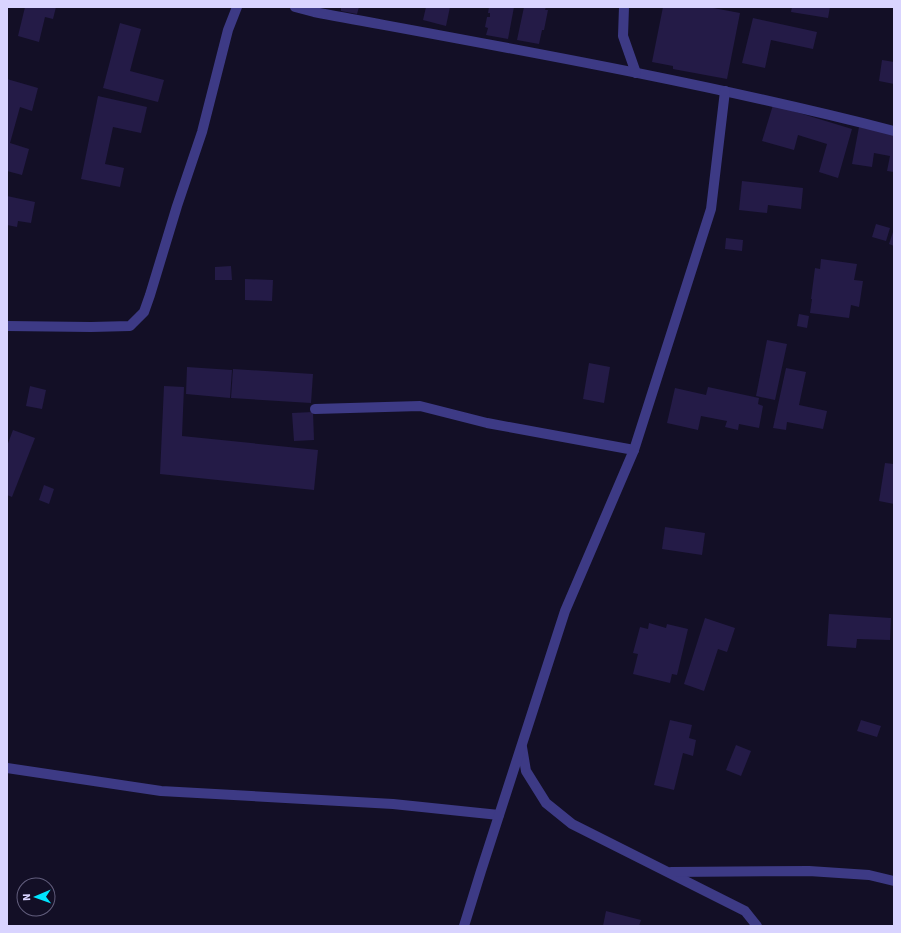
<svg xmlns="http://www.w3.org/2000/svg" width="901" height="933" font-family="'Source Sans 3',sans-serif">
<style>
.building{fill:#241b47}
.lines{fill:none;stroke-linecap:round;stroke-linejoin:round}
.minor{stroke:#3d3a85;stroke-width:10}
</style>
<rect width="100%" height="100%" fill="#130f26"/>
<g class="building">
<polygon points="25,7 56,7 53,19 45,17 39,42 18,36"/>
<polygon points="341,7 359,7 357,14 341,11"/>
<polygon points="426,7 450,7 446,26 423,20"/>
<polygon points="489,7 514,7 508,39 486,35 488,28 485,27 487,17 490,17 490,13 488,13"/>
<polygon points="524,7 546,7 545,10 548,10 544,30 542,30 539,44 517,40"/>
<polygon points="663,7 708,7 740,13 727,79 673,69 673,66 652,62"/>
<polygon points="792,7 830,7 828,18 791,12"/>
<polygon points="753,18 817,32 813,49 771,40 765,68 742,63"/>
<polygon points="120,23 141,29 130,71 164,80 158,102 103,88"/>
<polygon points="882,60 894,62 894,84 879,81"/>
<polygon points="7,79 38,88 32,111 20,107 10,143 29,149 22,175 7,171"/>
<polygon points="98,96 147,107 141,133 113,127 105,164 124,168 120,187 81,179"/>
<polygon points="773,105 852,129 838,178 819,172 827,144 798,135 794,150 762,141"/>
<polygon points="859,127 894,134 894,172 887,171 890,156 874,153 872,167 852,164"/>
<polygon points="742,181 803,188 801,209 768,205 767,213 739,210"/>
<polygon points="7,196 35,202 31,223 18,221 17,227 7,225"/>
<polygon points="876,224 890,228 886,241 872,237"/>
<polygon points="893,232 894,232 894,246 889,244"/>
<polygon points="726,238 743,240 742,251 725,249"/>
<polygon points="821,259 857,264 854,280 863,281 859,307 851,305 849,318 810,313 812,299 811,299 815,268 820,269"/>
<polygon points="231,266 232,280 215,280 215,267"/>
<polygon points="245,279 273,280 272,301 245,300"/>
<polygon points="799,314 809,316 807,328 797,326"/>
<polygon points="767,340 787,344 775,400 756,396"/>
<polygon points="589,363 610,367 604,403 583,399"/>
<polygon points="187,367 232,370 230,398 186,394"/>
<polygon points="786,368 806,372 799,405 827,411 823,429 787,422 786,430 773,428"/>
<polygon points="233,369 313,374 311,403 231,398"/>
<polygon points="30,386 46,390 42,409 26,406"/>
<polygon points="164,386 184,387 182,436 318,450 314,490 160,474"/>
<polygon points="708,387 759,398 758,404 763,406 759,428 739,424 738,430 725,427 727,421 701,416 698,430 667,423 675,388 706,395"/>
<polygon points="313,412 314,440 294,441 292,413"/>
<polygon points="13,430 35,438 12,497 7,495 7,446"/>
<polygon points="885,463 894,464 894,504 879,501"/>
<polygon points="44,485 54,489 49,504 39,500"/>
<polygon points="665,527 705,533 702,555 662,549"/>
<polygon points="829,614 891,618 890,640 857,639 856,648 827,646"/>
<polygon points="705,618 735,628 727,652 718,649 704,691 684,684"/>
<polygon points="649,623 666,628 667,624 688,629 677,675 672,674 670,683 633,674 638,654 633,653 640,627 648,629"/>
<polygon points="670,720 692,725 689,738 696,740 693,756 683,753 674,790 654,785"/>
<polygon points="861,720 881,726 877,737 857,731"/>
<polygon points="736,745 751,751 741,776 726,770"/>
<polygon points="606,911 641,920 639,926 603,926"/>
</g>
<g class="lines">
<g class="minor">
<path d="M 295,7 L 314,12 C 508,48 703,82 894,131"/>
<polyline points="624,7 623,36 636,73"/>
<polyline points="7,326 91,327 130,326 144,312 150,295 177,206 202,132 228,30 237,7"/>
<polyline points="315,409 420,406 487,423 634,450"/>
<polyline points="522,747 526,771 546,803 572,824 745,911 757,926"/>
<polyline points="7,768 161,791 393,804 499,815"/>
<polyline points="671,872 809,871 869,875 894,881"/>
<polyline points="464,926 481,871 565,611 634,450 711,209 725,91"/>
</g>
</g>
<rect width="901" height="933" fill="none" stroke="#d9d4ff" stroke-width="16"/>
<g transform="translate(36 897) rotate(268)"><circle r="19" fill="#130f26" stroke="#625e7d"/>
<path d="M0-3L7 15L0 10L-7 15Z" fill="#00e5ff"/>
<text y="-6" font-size="11" font-weight="bold" text-anchor="middle" fill="#d9d4ff">N</text>
</g>
</svg>
